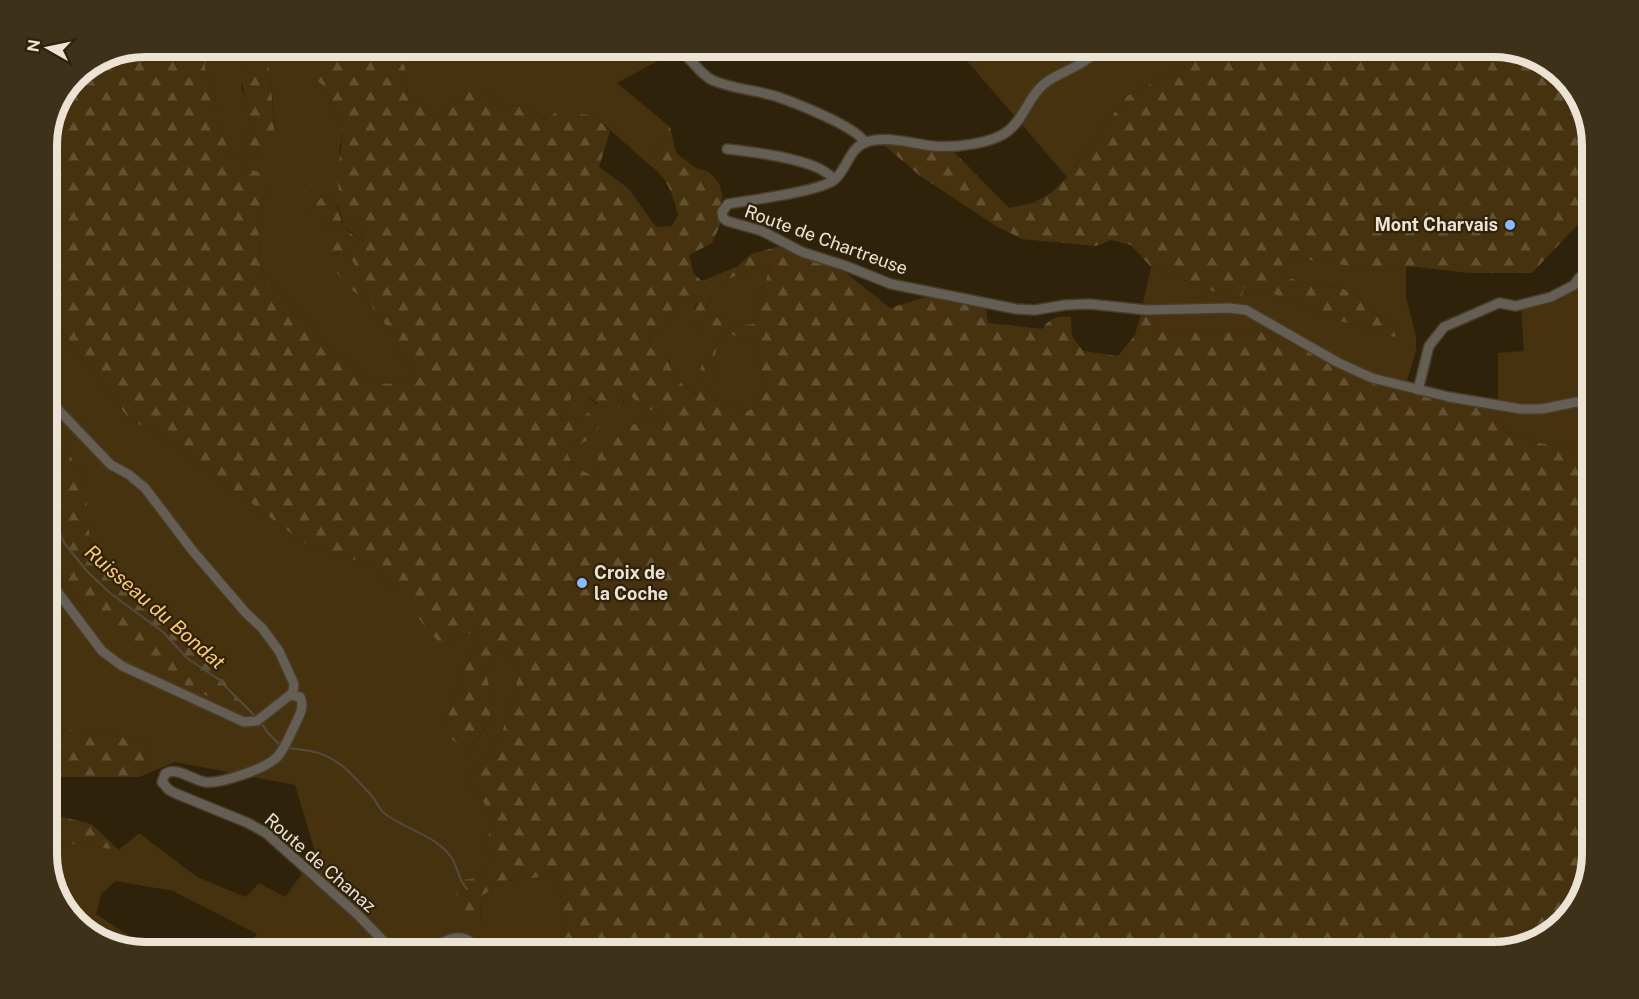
<svg xmlns="http://www.w3.org/2000/svg" width="1639" height="999" font-family="'Public Sans',sans-serif">
<style>
.grass{fill:#46320f}
.forest{fill:url(#forest-firs);fill-rule:evenodd}
.lines{fill:none;stroke-linecap:round;stroke-linejoin:round}
.stream{stroke:#554a40;stroke-width:2}
.minor-casing{stroke:#493d26;stroke-width:12}
.minor{stroke:#655e54;stroke-width:9}
.poi-dot{fill:#8cb9fc;stroke:#2f220a;stroke-width:2}
.labels{text-anchor:middle;stroke-width:4.5;stroke-linejoin:round;paint-order:stroke}
.poi-label{font-size:18px;font-weight:bold;fill:#ece3d5;stroke:#2f220a;text-anchor:end}
.street-label{font-size:18px;fill:#ece3d5;stroke:#2f220a}
.water-label{font-size:20px;font-style:italic;fill:#fcc875;stroke:#2f220a}
.rim{fill:none;stroke:#ece3d5;stroke-width:8}
</style>
<defs>
<pattern id="forest-firs" width="22" height="20" patternUnits="userSpaceOnUse" patternTransform="scale(1.5)"><rect width="22" height="20" fill="#46320f"/><path d="M5 1l3.5 6h-7zM16 11l3.5 6h-7z" fill="#615031"/></pattern>
</defs>
<rect width="100%" height="100%" fill="#2f220a"/>
<g class="grass">
<polygon points="1134,46 1137,54 1148,47 1222,47 1127,96 1067,177 955,47"/>
<path d="M 210,47 L 218,47 L 220,50 L 244,61 L 245,70 L 241,86 L 247,103 L 250,121 L 246,138 L 248,155 L 257,158 L 275,128 L 270,73 L 265,47 L 336,46 L 341,55 L 326,88 L 343,133 L 339,152 L 351,219 L 359,224 L 364,244 L 344,226 L 338,207 L 329,197 L 316,199 L 309,215 C 315,219 326,224 330,230 C 331,231 332,250 333,254 C 346,255 352,256 356,269 L 353,272 L 353,291 L 371,303 L 378,319 L 389,327 L 393,335 L 393,344 L 408,362 L 411,371 L 408,378 L 401,384 L 373,383 L 348,361 L 332,353 L 303,314 L 266,278 L 260,265 L 258,212 L 267,186 L 259,172 L 242,167 L 229,155 L 205,67 L 208,49 Z"/>
<polygon points="390,47 670,47 676,51 617,83 670,127 647,163 596,117 547,120 526,106 504,105 478,85 442,115 432,116 408,97 405,66"/>
<path d="M 1294,251 L 1310,260 L 1384,271 L 1406,266 L 1406,297 L 1416,336 L 1416,351 L 1404,391 L 1357,377 L 1317,357 L 1280,332 L 1161,330 L 1151,316 L 1140,317 L 1151,267 L 1233,299 L 1244,288 L 1271,293 L 1340,321 L 1394,337 L 1397,324 L 1365,309 L 1360,298 L 1340,287 L 1319,288 L 1287,277 C 1285,268 1287,258 1294,251 Z"/>
<path d="M 765,264 L 770,264 L 766,281 L 756,296 L 758,314 L 755,323 C 739,329 717,322 707,308 L 714,291 L 723,281 Z"/>
<polygon points="1592,264 1592,451 1540,443 1505,432 1498,410 1498,353 1524,351 1521,307 1580,280 1584,269"/>
<path d="M 692,295 L 696,296 L 698,300 L 694,308 L 696,325 L 708,331 L 708,354 L 701,366 L 700,393 L 696,395 C 684,385 671,376 669,360 L 652,349 L 648,341 L 652,334 L 664,328 L 680,302 Z"/>
<path d="M 47,312 L 130,420 L 158,433 L 304,543 L 376,567 L 444,646 L 461,636 L 477,631 L 479,637 L 457,688 L 446,723 L 467,753 C 474,744 493,720 493,708 C 492,685 476,672 499,653 L 514,660 L 519,675 L 501,736 L 469,780 L 484,803 L 494,825 L 485,841 L 491,864 L 472,879 L 481,924 L 480,897 L 505,881 L 558,875 L 567,952 L 243,952 L 257,934 L 173,891 L 116,881 L 101,894 L 96,914 L 154,952 L 146,952 L 96,939 L 60,903 L 47,860 L 47,855 L 53,842 L 119,850 L 139,833 L 197,877 L 246,897 L 259,883 L 285,897 L 316,855 L 295,785 L 175,762 L 139,777 L 152,741 L 48,727 L 47,572 L 50,572 L 83,606 L 242,704 L 228,685 L 180,640 L 118,575 L 95,562 L 87,521 L 87,483 L 69,454 L 71,430 L 47,407 Z"/>
<path d="M 726,333 L 743,338 L 754,345 L 759,353 L 760,367 L 767,384 L 756,399 L 755,408 L 747,411 L 711,399 C 711,387 715,376 715,364 C 716,353 715,338 726,333 Z"/>
<path d="M 574,390 L 583,392 L 596,404 L 624,403 L 625,394 L 629,394 L 642,407 L 658,412 L 659,417 C 651,423 646,423 637,424 C 605,429 599,442 596,472 L 591,475 C 581,470 569,462 567,450 L 586,441 L 583,417 L 561,421 L 560,417 L 568,406 Z"/>
</g>
<g class="forest">
<path d="M 146,47 L 210,47 L 208,49 L 205,67 L 229,155 L 242,167 L 259,172 L 267,177 L 267,186 L 258,212 L 260,265 L 266,278 L 303,314 L 332,353 L 348,361 L 373,383 L 401,384 L 408,378 L 411,370 L 408,362 L 393,344 L 393,335 L 389,327 L 378,319 L 371,303 L 353,291 L 335,271 L 336,267 L 353,272 L 356,269 C 350,247 335,261 323,246 L 330,240 C 332,223 322,226 311,217 C 305,212 302,203 301,195 L 302,191 L 306,190 L 316,199 L 329,197 C 340,205 338,217 345,227 C 349,233 358,239 364,243 L 359,224 L 351,219 L 341,204 L 337,178 L 343,133 L 326,88 L 313,77 L 313,68 L 320,62 L 337,62 L 341,55 L 336,47 L 390,47 L 405,66 L 408,97 L 432,116 L 442,115 L 478,84 L 504,105 L 526,106 L 546,120 L 560,109 L 596,117 L 610,131 L 599,167 L 628,188 L 656,227 L 672,226 L 678,215 C 672,192 667,176 647,163 L 670,127 L 676,153 L 696,168 L 709,172 L 719,183 L 722,194 L 720,225 L 712,243 L 689,255 L 694,274 L 702,281 L 738,266 L 751,254 L 780,246 L 841,269 L 890,308 L 926,297 L 986,309 L 988,323 L 1042,329 C 1050,318 1057,315 1071,317 L 1072,336 L 1083,351 L 1118,356 L 1135,335 L 1140,317 L 1151,316 L 1161,330 L 1280,332 L 1317,357 L 1357,377 L 1404,391 L 1498,410 L 1505,432 L 1540,443 L 1592,451 L 1592,854 L 1579,903 L 1543,939 L 1494,952 L 567,952 L 558,875 L 505,881 L 480,897 L 481,925 L 467,926 L 459,908 L 454,880 L 472,879 L 491,864 L 485,841 L 494,825 L 484,803 L 469,780 L 501,736 L 519,675 L 514,660 L 499,653 C 476,672 493,685 493,708 C 493,720 474,743 467,753 L 451,738 L 446,723 L 457,688 L 479,637 L 477,631 L 461,636 L 444,646 L 434,637 L 376,567 L 304,543 L 158,433 L 130,420 L 47,312 L 47,139 L 76,75 ZM 765,264 L 770,265 L 766,281 L 756,296 L 758,314 L 755,323 C 739,329 717,322 707,307 L 714,291 L 723,281 ZM 692,295 L 696,296 L 698,300 L 692,317 L 696,325 L 708,332 L 708,354 L 701,366 L 699,393 L 695,395 C 687,388 677,380 672,370 C 668,365 669,358 665,352 L 652,349 L 648,341 L 652,334 L 664,328 L 680,302 ZM 726,333 L 743,338 L 754,345 L 759,353 L 760,367 L 767,384 L 756,399 L 755,408 L 747,411 L 711,399 C 711,387 715,376 715,364 C 716,353 715,338 726,333 ZM 574,390 C 594,395 596,412 622,407 L 625,395 L 629,394 L 642,407 L 658,412 L 659,417 C 651,423 646,423 636,424 C 601,429 599,440 596,472 L 591,475 C 581,470 569,462 567,451 C 583,443 600,437 601,417 L 594,411 L 590,411 L 583,417 L 561,421 L 560,417 L 568,406 Z"/>
<polygon points="218,47 265,47 270,73 275,137 271,146 257,158 248,155 246,138 250,121 241,78 245,70 244,61 220,50"/>
<path d="M 1222,47 L 1493,47 L 1543,60 L 1579,96 L 1592,139 L 1592,205 L 1589,208 L 1584,218 L 1532,273 L 1470,273 L 1406,266 L 1384,271 L 1309,260 L 1294,251 C 1287,258 1285,268 1287,277 L 1319,288 L 1340,287 L 1360,298 L 1365,309 L 1397,324 L 1398,333 L 1394,337 L 1340,321 L 1271,293 L 1244,288 L 1240,300 L 1233,299 L 1151,267 L 1131,245 L 1111,240 L 1096,246 L 1022,239 L 996,226 L 919,175 L 883,144 L 952,150 L 1009,208 L 1033,203 L 1051,193 L 1067,177 L 1127,96 Z"/>
<polygon points="47,407 71,430 69,454 87,483 87,521 95,562 118,575 162,621 228,685 242,704 205,695 155,669 83,606 50,572 47,558"/>
<polygon points="48,682 48,727 152,741 139,777 59,777 55,815 91,824 119,850 53,842 47,855 47,683"/>
</g>
<g class="lines">
<g class="stream">
<polyline points="47,510 65,544 87,571 110,593 163,632 187,658 218,679 256,717"/>
<polyline points="262,724 268,733 280,745"/>
<path d="M 289,748 C 299,750 311,750 321,754 C 342,761 357,780 371,795 C 377,801 378,808 384,813 C 405,830 438,835 453,860 C 459,871 458,879 467,889"/>
</g>
<g class="minor-casing">
<g id="minor">
<path d="M 674,46 C 690,55 697,72 712,80 C 732,89 755,90 775,96 C 793,102 858,127 865,143"/>
<path d="M 1099,46 C 1087,67 1061,70 1044,84 C 1028,97 1024,119 1008,131 C 992,144 953,148 933,146 C 912,144 886,135 866,142 C 849,148 847,170 834,180 C 818,192 750,200 728,204 L 722,212 L 723,218 L 727,221 L 762,231 L 802,252 L 846,266 L 891,284 L 1016,309 L 1035,310 L 1065,305 L 1089,304 L 1147,310 L 1229,308 L 1246,310 L 1337,362 L 1372,378 L 1449,397 L 1521,409 L 1542,409 L 1576,402 L 1592,404"/>
<path d="M 727,149 C 752,152 821,159 834,180"/>
<polyline points="1418,390 1429,346 1444,327 1499,303 1516,306 1551,297 1574,285 1579,278"/>
<polyline points="47,398 111,465 128,474 145,488 192,550 246,613 262,628 279,651 294,684 293,692 290,695"/>
<path d="M 47,578 L 102,651 L 122,666 L 244,722 L 257,721 L 290,695 L 300,697 C 306,708 296,721 292,731 C 288,740 284,749 278,756 C 268,768 221,784 205,782 C 192,780 177,766 165,774 L 162,782 L 169,790 L 177,794 L 248,823 L 266,833 L 358,915 L 394,952"/>
<path d="M 424,952 C 437,946 455,931 469,941 L 468,952"/>
</g>
</g>
<use href="#minor" class="minor"/>
</g>
<g class="poi-dot">
<circle cx="1510" cy="225" r="6"/>
<circle cx="582" cy="583" r="6"/>
</g>
<g class="labels">
<g class="poi-label">
<text x="1498" y="231">Mont Charvais</text>
<text x="594" y="579" text-anchor="start">Croix de<tspan x="594" dy="21">la Coche</tspan></text>
</g>
<g class="street-label">
<text transform="translate(826 240) rotate(20)" y="6">Route de Chartreuse</text>
<text transform="translate(320 863) rotate(41)" y="6">Route de Chanaz</text>
</g>
<g class="water-label">
<text transform="translate(155 607) rotate(41)" y="7">Ruisseau du Bondat</text>
</g>
</g>
<path d="M0 0H1639V999H0ZM145 57H1494A88 88 0 0 1 1582 145V854A88 88 0 0 1 1494 942H145A88 88 0 0 1 57 854V145A88 88 0 0 1 145 57Z" fill="#3e311a" fill-rule="evenodd"/>
<path class="rim" d="M145 57H1494A88 88 0 0 1 1582 145V854A88 88 0 0 1 1494 942H145A88 88 0 0 1 57 854V145A88 88 0 0 1 145 57Z"/>
<g transform="translate(48 48) rotate(279)" stroke="#2f220a" stroke-width="4.5" paint-order="stroke">
<path d="M0-4.5L10 22L0 15L-10 22Z" fill="#ece3d5"/>
<text y="-9" font-size="16" font-weight="bold" text-anchor="middle" fill="#ece3d5">N</text>
</g>
</svg>
